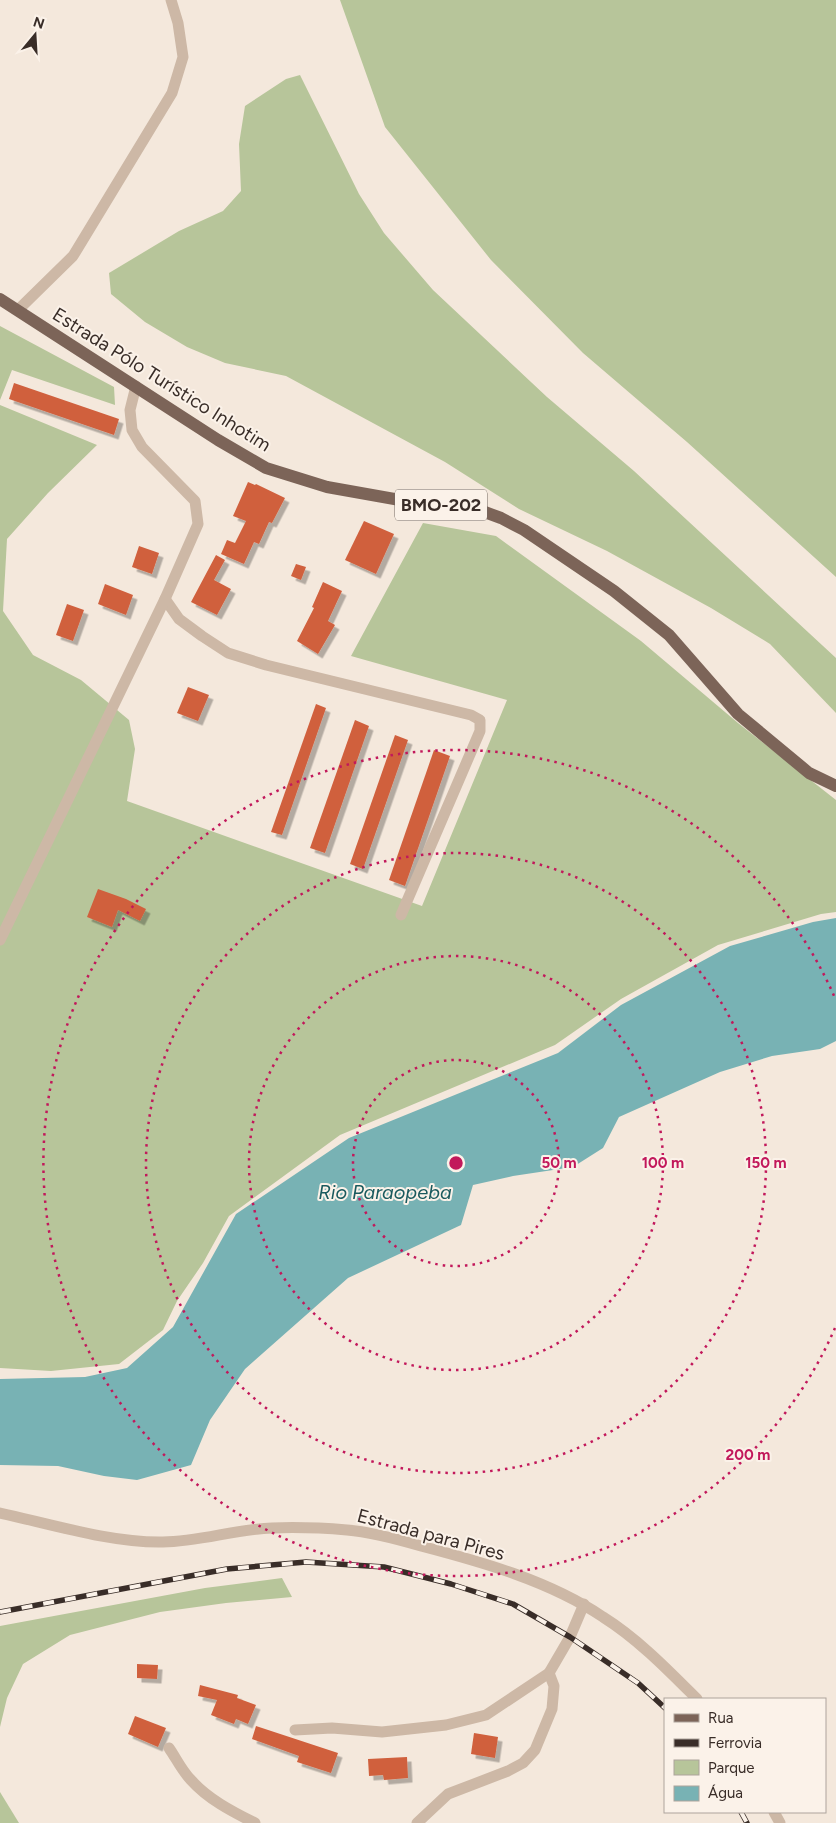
<svg xmlns="http://www.w3.org/2000/svg" width="836" height="1823" font-family="Figtree,sans-serif">
<style>
.green{fill:#b7c59a}
.water{fill:#78b2b4}
.building{fill:#d0603e;filter:url(#shadow)}
.lines{fill:none;stroke-linecap:round;stroke-linejoin:round}
.street{stroke:#cdb8a6;stroke-width:11}
.primary{stroke:#7c6458;stroke-width:12}
.rail-casing{stroke:#392d28;stroke-width:5.5}
.rail{stroke:#fbf2e9;stroke-width:4;stroke-dasharray:11;stroke-linecap:butt}
.ring{fill:none;stroke:#c2185b;stroke-width:2.5;stroke-dasharray:2.5 5}
.labels{text-anchor:middle;stroke-width:4;stroke-linejoin:round;paint-order:stroke}
.shield{fill:#fbf2e9;stroke:#736862;stroke-width:1}
.shield-label{font-size:18px;font-weight:bold;fill:#392d28}
.street-label{font-size:19px;fill:#392d28;stroke:#fbf2e9}
.water-label{font-size:20px;font-style:italic;fill:#1a5a5e;stroke:#fbf2e9}
.centre{fill:#c2185b;stroke:#fbf2e9;stroke-width:2.5}
.ring-label{font-size:15px;text-anchor:middle;font-weight:bold;fill:#c2185b;stroke:#fbf2e9;stroke-width:4;stroke-linejoin:round;paint-order:stroke}
</style>
<defs>
<filter id="shadow"><feDropShadow dx="4.5" dy="4.5" stdDeviation="0" flood-color="#0004"/></filter>
</defs>
<rect width="100%" height="100%" fill="#f4e8dc"/>
<g class="green">
<polygon points="340,0 836,0 836,577 687,442 583,353 491,260 385,127"/>
<polygon points="300,75 359,194 384,233 433,290 547,397 634,471 836,658 836,713 770,644 711,608 607,551 519,509 445,462 286,376 225,363 187,347 145,322 111,294 109,273 179,231 223,211 241,191 239,144 245,106 286,79"/>
<polygon points="0,326 114,387 115,405 12,370 0,400"/>
<polygon points="0,405 97,445 48,493 7,539 3,611 33,655 81,680 129,720 135,749 127,801 422,906 507,700 351,656 423,523 496,536 641,641 738,723 836,800 836,912 821,914 718,945 621,999 555,1045 340,1135 229,1216 203,1263 177,1301 163,1330 119,1364 51,1371 0,1368"/>
<polygon points="282,1578 292,1597 226,1603 160,1612 70,1635 23,1664 7,1698 0,1727 0,1626 205,1588"/>
<polygon points="0,1792 19,1823 0,1823"/>
</g>
<polygon class="water" points="836,918 836,1041 820,1049 772,1056 720,1072 619,1117 603,1148 573,1167 513,1176 473,1185 461,1225 348,1278 245,1369 210,1420 191,1465 137,1480 104,1476 58,1466 0,1465 0,1379 85,1377 127,1368 173,1327 236,1214 349,1138 558,1053 621,1005 730,946 813,922"/>
<g class="building">
<polygon points="14,383 119,419 114,435 9,399"/>
<polygon points="248,482 255,485 256,484 285,498 272,523 269,522 259,544 254,542 244,564 221,554 227,540 235,543 246,521 233,516"/>
<polygon points="364,521 394,534 376,574 345,560"/>
<polygon points="139,546 159,553 152,574 132,567"/>
<polygon points="216,555 225,560 214,580 231,589 217,615 191,602"/>
<polygon points="296,564 306,567 301,580 291,576"/>
<polygon points="323,582 342,591 328,621 335,625 318,654 297,641 314,608 312,607"/>
<polygon points="105,584 133,595 126,615 98,604"/>
<polygon points="67,604 84,610 73,641 56,635"/>
<polygon points="188,687 209,695 198,721 177,713"/>
<polygon points="316,704 326,708 282,835 271,832"/>
<polygon points="355,720 369,726 325,853 310,848"/>
<polygon points="395,735 408,740 363,869 350,864"/>
<polygon points="434,750 450,756 405,886 389,880"/>
<polygon points="98,889 126,899 146,909 140,921 118,910 112,927 87,917"/>
<polygon points="137,1664 158,1665 157,1679 137,1678"/>
<polygon points="200,1685 238,1695 237,1698 256,1705 248,1724 236,1719 234,1724 211,1715 217,1700 198,1696"/>
<polygon points="135,1716 166,1728 158,1747 128,1734"/>
<polygon points="256,1726 338,1753 331,1773 297,1762 299,1756 252,1739"/>
<polygon points="474,1733 498,1737 495,1758 471,1754"/>
<polygon points="407,1757 408,1778 384,1780 383,1775 369,1776 368,1759"/>
</g>
<g class="lines">
<g class="street">
<polyline points="18,310 73,256 172,93 183,57 178,23 171,0"/>
<polyline points="165,599 179,619 202,636 228,653 266,665 471,715 480,720 480,731 401,915"/>
<polyline points="0,940 165,599 198,524 195,501 142,447 132,430 130,410 136,386"/>
<path d="M 0,1513 C 50,1524 112,1543 163,1542 C 199,1542 236,1529 272,1528 C 296,1527 323,1528 347,1530 C 372,1532 397,1539 421,1546 C 482,1562 550,1581 603,1617 C 638,1639 668,1670 697,1699"/>
<polyline points="295,1730 332,1728 382,1732 446,1725 486,1715 549,1673 570,1637 584,1604"/>
<path d="M 169,1748 C 176,1758 182,1771 191,1780 C 208,1799 231,1811 255,1823"/>
<polyline points="774,1812 780,1823"/>
<polyline points="417,1823 448,1794 508,1771 523,1763 535,1750 552,1709 554,1686 549,1673"/>
</g>
<polyline class="primary" points="0,299 218,440 266,468 327,487 400,500 474,508 501,518 524,530 614,591 669,635 738,714 809,773 836,786"/>
<g class="rail-casing">
<g id="rail">
<polyline points="0,1612 227,1569 306,1562 384,1567 451,1584 513,1604 570,1637 638,1683 665,1708"/>
<polyline points="741,1812 747,1823"/>
</g>
</g>
<use href="#rail" class="rail"/>
</g>
<g class="ring">
<circle cx="456" cy="1163" r="103"/>
<circle cx="456" cy="1163" r="207"/>
<circle cx="456" cy="1163" r="310"/>
<path d="M835 1328A413 413 0 1 1 835 998"/>
</g>
<g class="labels">
<rect class="shield" x="395" y="489.5" width="92" height="31" rx="4"/>
<g class="shield-label">
<text x="441" y="511">BMO-202</text>
</g>
<g class="street-label">
<text transform="translate(162 379) rotate(32)" y="7">Estrada Pólo Turístico Inhotim</text>
<text transform="translate(431 1534) rotate(15)" y="7">Estrada para Pires</text>
</g>
<g class="water-label">
<text x="385" y="1199">Rio Paraopeba</text>
</g>
</g>
<circle cx="456" cy="1163" r="8" class="centre"/>
<g class="ring-label">
<text x="559" y="1168">50 m</text>
<text x="663" y="1168">100 m</text>
<text x="766" y="1168">150 m</text>
<text x="748" y="1460">200 m</text>
</g>
<rect x="664" y="1698" width="162" height="115" fill="#fbf2e9" stroke="#ada39c"/>
<rect x="674" y="1714" width="25" height="8" fill="#7c6458" stroke="#ada39c"/>
<text x="708" y="1723" font-size="15" fill="#392d28">Rua</text>
<rect x="674" y="1739" width="25" height="8" fill="#392d28" stroke="#ada39c"/>
<text x="708" y="1748" font-size="15" fill="#392d28">Ferrovia</text>
<rect x="674" y="1760" width="25" height="15" fill="#b7c59a" stroke="#ada39c"/>
<text x="708" y="1773" font-size="15" fill="#392d28">Parque</text>
<rect x="674" y="1786" width="25" height="15" fill="#78b2b4" stroke="#ada39c"/>
<text x="708" y="1798" font-size="15" fill="#392d28">Água</text>
<g transform="translate(35 35) rotate(18)" stroke="#fbf2e9" stroke-width="4" paint-order="stroke">
<path d="M0-4L9 19L0 12L-9 19Z" fill="#392d28"/>
<text y="-8" font-size="14" font-weight="bold" text-anchor="middle" fill="#392d28">N</text>
</g>
</svg>
